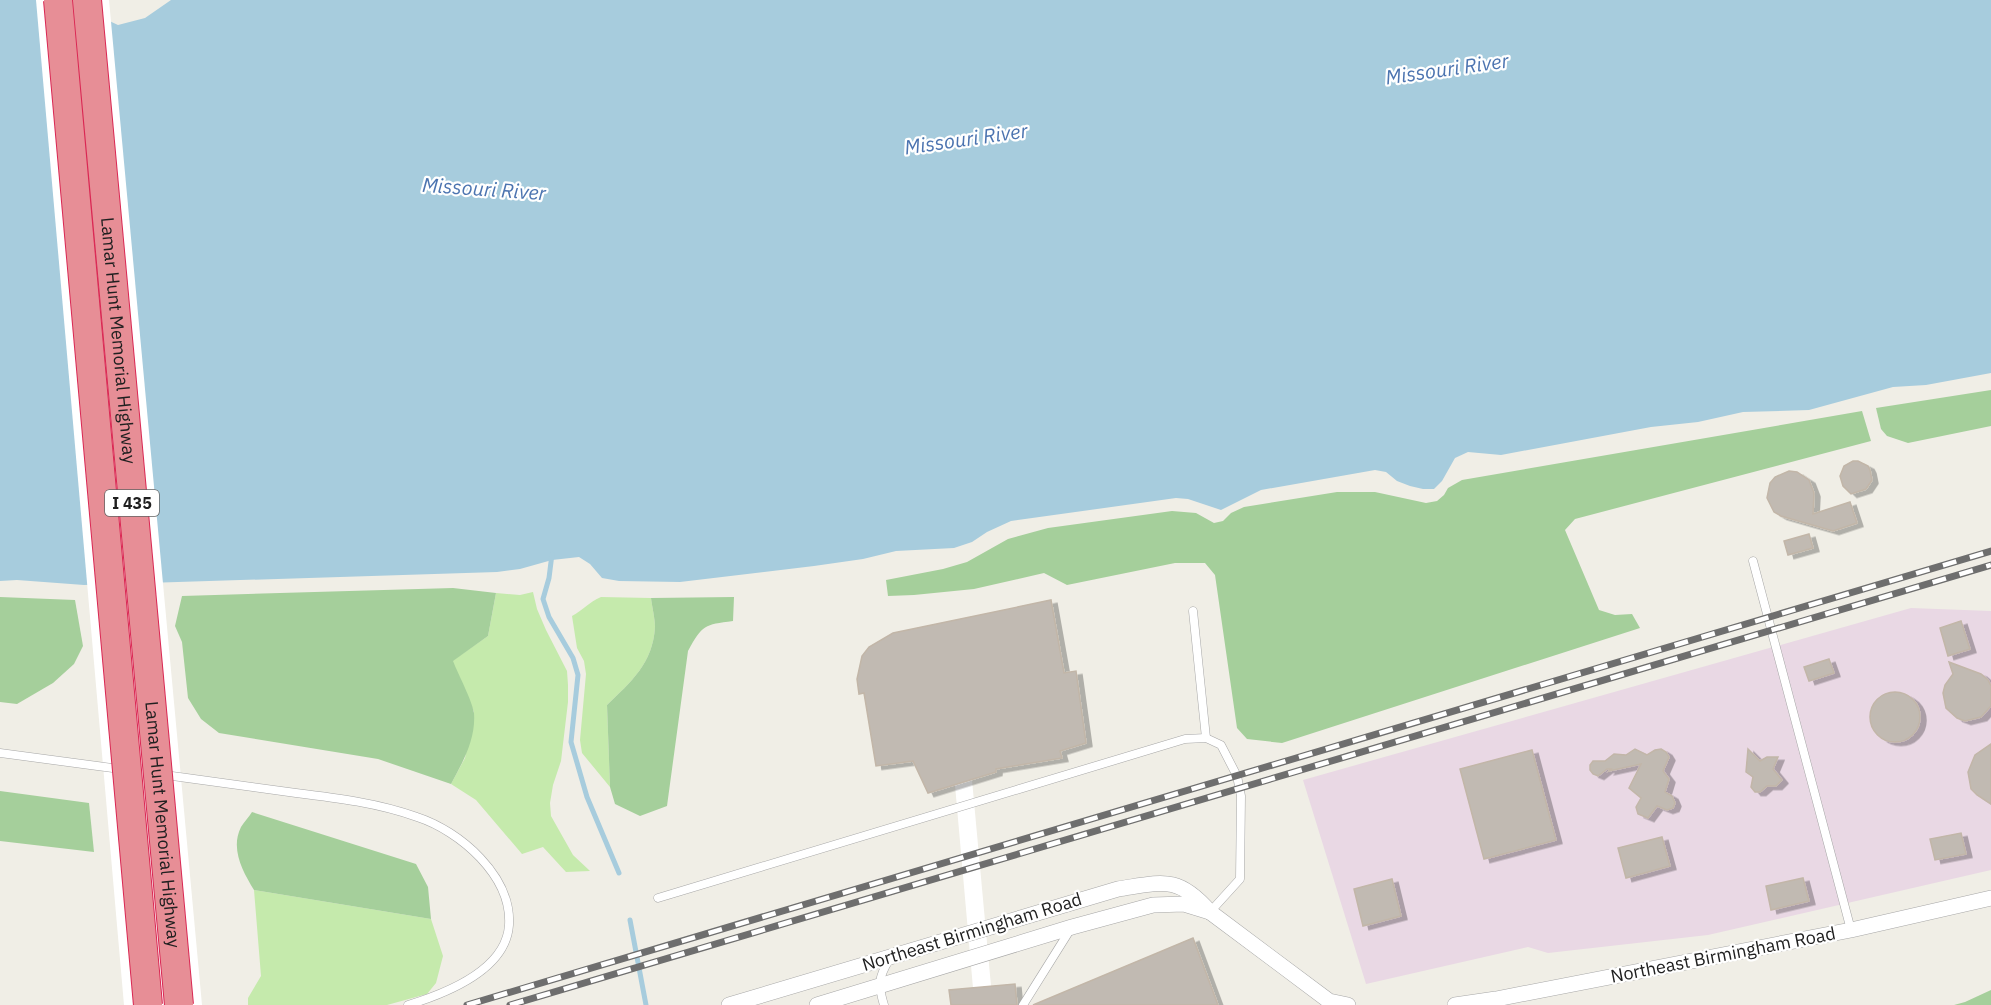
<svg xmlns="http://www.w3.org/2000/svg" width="1991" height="1005" font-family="'IBM Plex Sans',sans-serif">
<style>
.industrial{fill:#e9d8e4}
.grass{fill:#c5eaac}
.forest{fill:#a5cf9b}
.water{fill:#a7ccdd}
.pier{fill:#fff}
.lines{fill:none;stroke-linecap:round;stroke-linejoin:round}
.stream{stroke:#a7ccdd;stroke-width:5}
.building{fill:#c1bab2;stroke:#c2b6a8;stroke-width:1.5;filter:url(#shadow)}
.service-casing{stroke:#a7a7a7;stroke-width:9}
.minor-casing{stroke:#a7a7a7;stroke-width:16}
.service{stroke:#fff;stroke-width:8}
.minor{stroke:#fff;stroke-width:15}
.rail-casing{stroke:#6e6e6e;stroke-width:7}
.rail{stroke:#fff;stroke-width:4.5;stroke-dasharray:14;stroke-linecap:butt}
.motorway-bridge-casing{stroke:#da2753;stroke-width:30;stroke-linecap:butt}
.motorway-bridge{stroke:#e78e96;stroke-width:28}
.labels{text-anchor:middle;stroke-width:4.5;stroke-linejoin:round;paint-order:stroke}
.shield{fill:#fff;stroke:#636363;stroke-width:1.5}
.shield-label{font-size:16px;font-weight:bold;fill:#202020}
.street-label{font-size:18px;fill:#202020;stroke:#fff}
.water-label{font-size:20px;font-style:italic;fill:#4c74b0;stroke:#fff}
</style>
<defs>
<filter id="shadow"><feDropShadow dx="6" dy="3.5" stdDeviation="0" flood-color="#0004"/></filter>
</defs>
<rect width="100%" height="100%" fill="#f0eee6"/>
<polygon class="industrial" points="1911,608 1991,611 1991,870 1708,935 1548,953 1528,947 1366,984 1303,780"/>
<g class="grass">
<polygon points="533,592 537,609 546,630 567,671 568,685 568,702 561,761 553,785 550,803 551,816 573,855 590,871 566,872 543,847 522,854 476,800 451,784 465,758 474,712 452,661 488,636 496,593 520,595"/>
<path d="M 601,597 L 651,598 C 652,607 655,618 655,627 C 653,663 631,682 607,705 L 610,787 L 582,753 L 580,740 L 586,674 L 584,661 L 577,648 L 572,616 C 583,610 589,602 601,597 Z"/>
<polygon points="254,890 431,919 443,956 436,983 427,994 387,1005 248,1005 248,998 261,976"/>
</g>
<g class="forest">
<polygon points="1991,390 1991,426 1908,443 1887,436 1881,429 1876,408"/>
<polygon points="1862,411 1871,441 1575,519 1565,530 1599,610 1615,615 1632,614 1640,628 1282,743 1247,739 1237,728 1215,575 1205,563 1175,563 1067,585 1044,573 974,589 914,595 888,596 886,580 943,569 967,562 1008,539 1048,528 1172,511 1196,513 1214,523 1223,521 1231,513 1244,507 1337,492 1375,492 1426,503 1437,501 1444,495 1448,488 1462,480"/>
<path d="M 453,588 L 496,593 L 488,636 L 453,661 C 458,674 472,700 474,713 C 476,739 463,762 451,784 L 378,759 L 219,733 L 201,719 L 188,698 L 182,642 L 175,626 L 182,596 Z"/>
<polygon points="0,597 75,600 83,646 74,664 53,683 17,704 0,702"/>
<path d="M 734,597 L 733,621 C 704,625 703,624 688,651 L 667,806 L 640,816 L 615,804 L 610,787 L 607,705 C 631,682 653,663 655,627 C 655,618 652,607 651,598 Z"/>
<polygon points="0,791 89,803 94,852 0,841"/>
<path d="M 252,812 L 416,864 L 428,887 L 431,919 L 254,890 C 243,872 230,849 241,827 C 244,822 249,817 252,812 Z"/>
<polygon points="1991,990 1991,1005 1954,1005 1965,1002"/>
</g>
<polygon class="water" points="0,0 98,0 103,18 118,25 145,18 171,0 1991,0 1991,373 1926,385 1893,387 1809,410 1743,412 1698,422 1651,427 1501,455 1468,452 1455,458 1442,481 1434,489 1423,489 1410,486 1397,481 1386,472 1375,470 1261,490 1221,510 1188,499 1176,498 1011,521 987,532 972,542 954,548 896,551 863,559 814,566 680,582 619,581 602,578 590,564 579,557 552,560 520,569 497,572 84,585 17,580 0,581"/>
<g class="pier">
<polygon points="36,0 109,0 202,1005 124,1005"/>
<polygon points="972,780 991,986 973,988 955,785"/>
</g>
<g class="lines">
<g class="stream">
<polyline points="552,554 549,578 543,599 549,617 573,658 578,675 571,742 587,797 619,873"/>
<polyline points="630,920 646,1005"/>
</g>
</g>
<g class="building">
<polygon points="1853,461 1858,461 1868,466 1870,470 1872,480 1866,489 1851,494 1843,486 1840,476 1844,466"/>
<polygon points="1789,471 1797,472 1809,480 1814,493 1813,514 1850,502 1857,523 1833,531 1781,516 1774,512 1767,498 1770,483 1775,477"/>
<polygon points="1809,534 1813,548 1788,555 1784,541"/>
<polygon points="1051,600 1064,673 1076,671 1086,743 1060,751 1062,758 996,769 996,772 928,793 913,761 876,766 864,693 859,694 857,679 862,656 869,647 893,633"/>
<polygon points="1961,621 1970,649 1948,656 1940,628"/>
<polygon points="1829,659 1834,673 1809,681 1804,667"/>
<polygon points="1949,662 1981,674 1988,680 1991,686 1991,706 1981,717 1965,721 1957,718 1946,708 1943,693 1945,685 1953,674"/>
<circle cx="1895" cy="717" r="25"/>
<polygon points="1991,744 1991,804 1977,795 1971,789 1968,772 1975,755"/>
<polygon points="1661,749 1666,752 1669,757 1663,771 1669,779 1665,792 1672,796 1675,803 1673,808 1667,810 1657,806 1648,818 1638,814 1636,807 1641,798 1629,788 1641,764 1609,771 1611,769 1607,769 1598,776 1593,774 1590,770 1590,765 1593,761 1605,761 1614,754 1626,755 1635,749 1647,755 1655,750"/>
<polygon points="1748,749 1760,761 1767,757 1778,757 1773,769 1782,780 1776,786 1767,786 1760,792 1755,792 1751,787 1753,777 1746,772"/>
<polygon points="1532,750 1556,840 1484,859 1460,769"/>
<polygon points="1961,833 1966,854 1935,860 1930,839"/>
<polygon points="1662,837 1670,866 1626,878 1618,848"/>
<polygon points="1803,878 1809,901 1771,910 1766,886"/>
<polygon points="1392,879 1401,916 1363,926 1354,889"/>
<polygon points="1193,938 1218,1005 1033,1005"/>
<polygon points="1015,984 1017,1005 951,1005 949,990"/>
</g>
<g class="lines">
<g class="service-casing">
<g id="service">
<polyline points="1753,561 1851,930"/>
<polyline points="1193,611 1206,738"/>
<polyline points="0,753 120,769"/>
<path d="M 165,775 C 209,781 253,787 296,793 C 337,798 378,803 417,817 C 460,831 512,876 509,925 C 506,971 444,994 408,1005"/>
<polyline points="658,898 1185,739 1206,738 1221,745 1237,776 1241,796 1240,879 1210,912"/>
<path d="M 884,1005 C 878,985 878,978 889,960"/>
<polyline points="1023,1005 1070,930"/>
</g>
</g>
<g class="minor-casing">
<g id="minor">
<path d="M 729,1005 L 1118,889 C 1163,882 1178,875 1210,912 L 1329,1001 L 1348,1005"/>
<polyline points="817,1005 1072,927 1153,905 1184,904 1210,912"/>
<polyline points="1455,1005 1496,999 1851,930 1991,898"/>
</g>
</g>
<use href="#service" class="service"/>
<use href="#minor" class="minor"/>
<g class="rail-casing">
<g id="rail">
<polyline points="467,1005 1991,551"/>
<polyline points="510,1005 1991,565"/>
</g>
</g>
<use href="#rail" class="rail"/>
<g class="motorway-bridge-casing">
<g id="motorway-bridge">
<polyline points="58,0 148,1005"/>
<path id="s1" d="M 87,0 L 179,1005"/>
</g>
</g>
<use href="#motorway-bridge" class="motorway-bridge"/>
</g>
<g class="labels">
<rect class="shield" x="105" y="490" width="54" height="26" rx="4.5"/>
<g class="shield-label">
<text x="132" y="509">I 435</text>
</g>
<g class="street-label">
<text dy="6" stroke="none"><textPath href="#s1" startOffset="342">Lamar Hunt Memorial Highway</textPath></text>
<text dy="6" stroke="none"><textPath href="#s1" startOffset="828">Lamar Hunt Memorial Highway</textPath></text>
<text transform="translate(972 932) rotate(-17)" y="6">Northeast Birmingham Road</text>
<text transform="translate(1723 955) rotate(-11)" y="6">Northeast Birmingham Road</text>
</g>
<g class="water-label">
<text transform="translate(1447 69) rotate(-8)" y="7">Missouri River</text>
<text transform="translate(966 139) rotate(-8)" y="7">Missouri River</text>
<text transform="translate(484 189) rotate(4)" y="7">Missouri River</text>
</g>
</g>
</svg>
